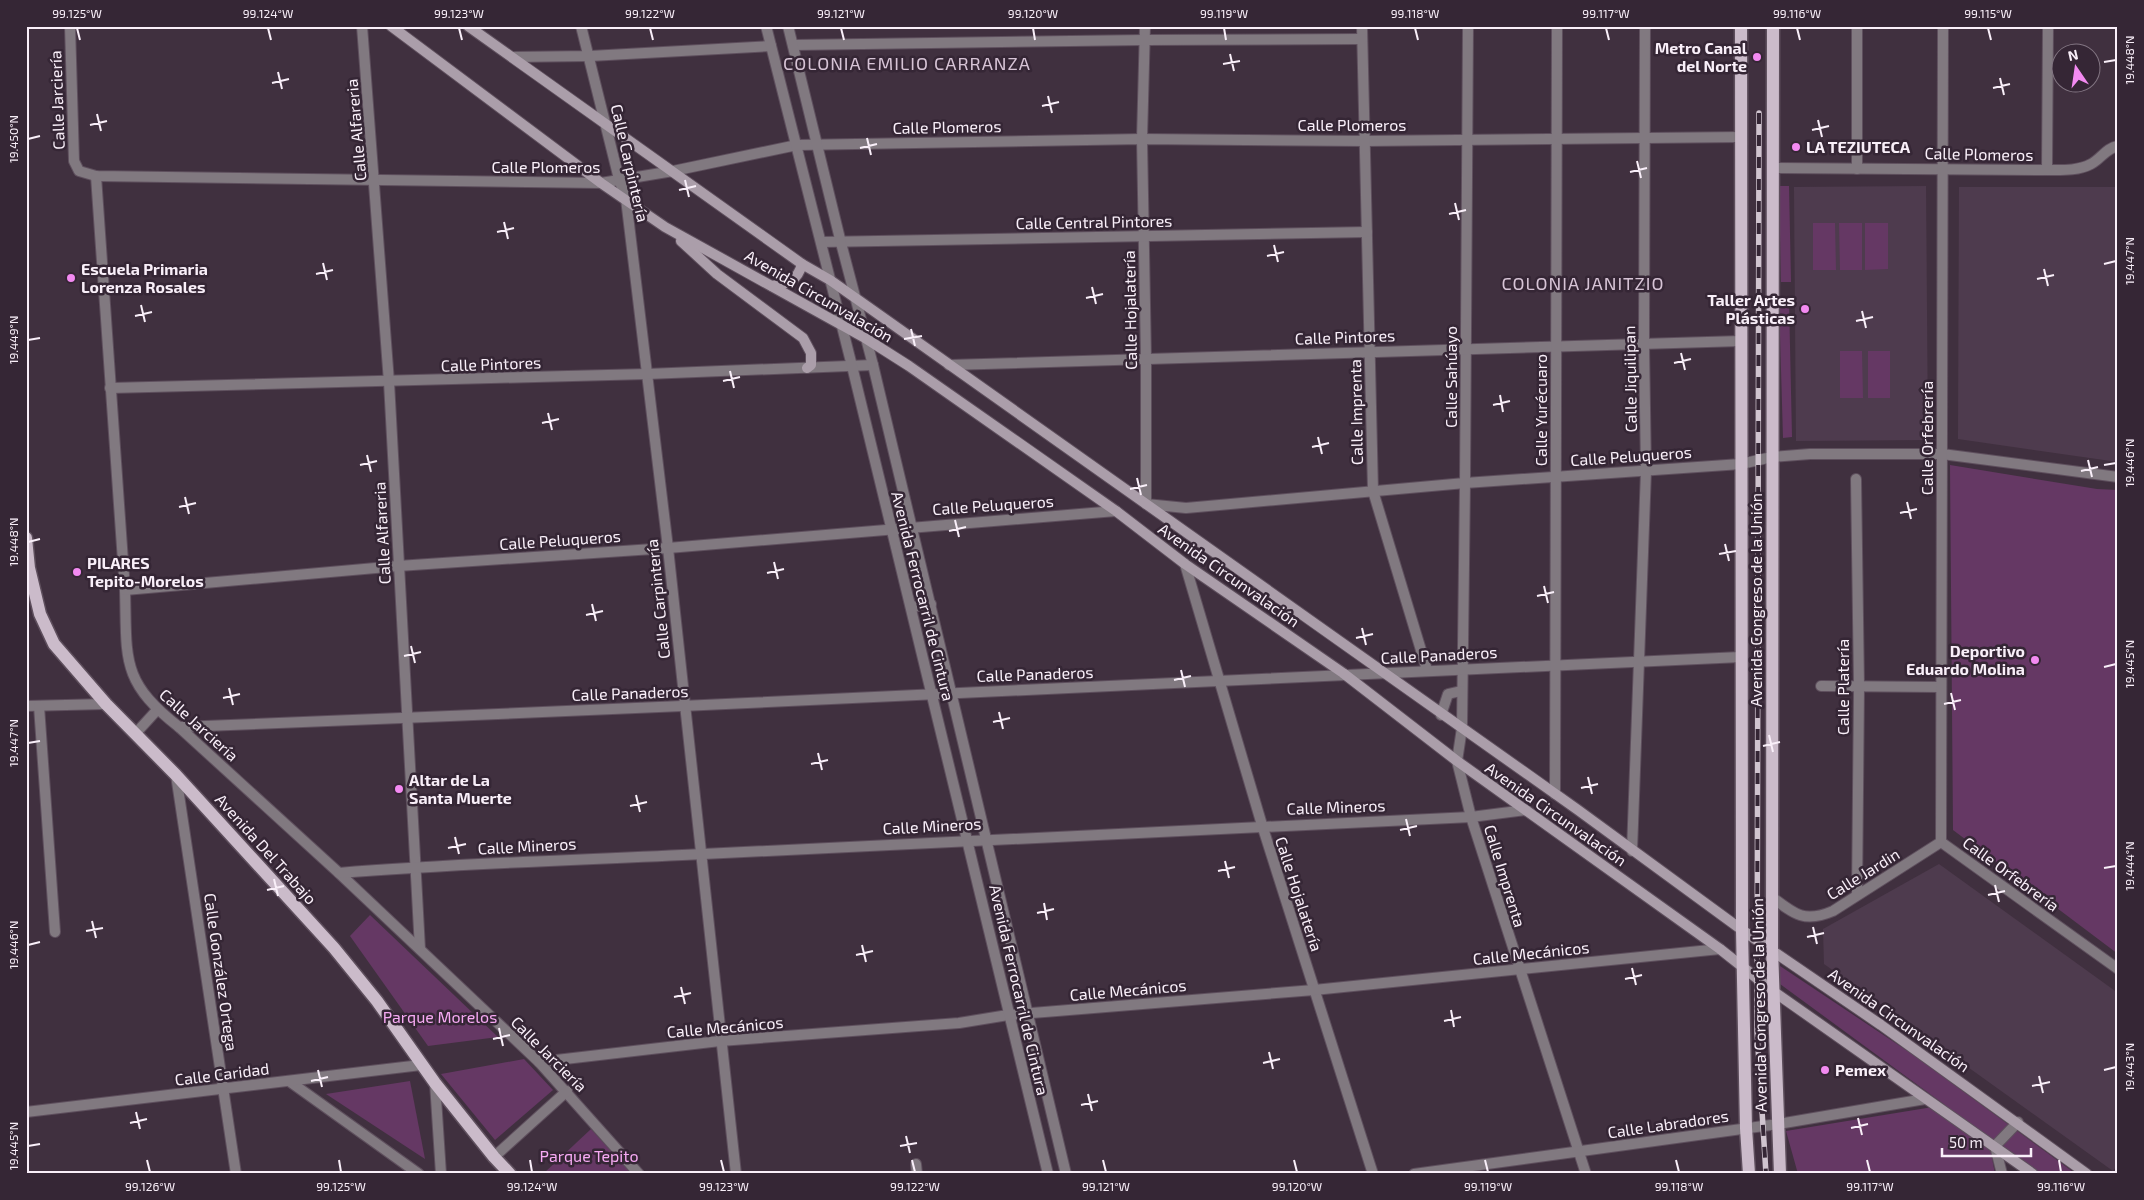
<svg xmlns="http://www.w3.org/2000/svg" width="2144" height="1200" font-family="'Exo 2',sans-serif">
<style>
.built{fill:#4e3b4e}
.green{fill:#653864}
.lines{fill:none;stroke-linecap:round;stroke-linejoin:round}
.minor-casing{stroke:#5e4f5d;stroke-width:12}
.tertiary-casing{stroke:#5e4f5d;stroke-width:12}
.secondary-casing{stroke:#5e4f5d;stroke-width:12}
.primary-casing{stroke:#5e4f5d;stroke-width:15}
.minor{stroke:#817980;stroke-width:10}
.tertiary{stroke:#817980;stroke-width:10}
.secondary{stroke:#ab9eaa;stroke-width:10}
.primary{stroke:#cbbbca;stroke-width:12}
.rail-casing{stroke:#d0c4cf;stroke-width:5.5}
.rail{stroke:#352635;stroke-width:4;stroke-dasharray:11;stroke-linecap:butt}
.ticks{fill:none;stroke:#f9eff9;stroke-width:2}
.poi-dot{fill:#f38af1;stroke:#352635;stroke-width:2}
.labels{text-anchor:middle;stroke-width:5;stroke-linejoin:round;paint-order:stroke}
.poi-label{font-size:16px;font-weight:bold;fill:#f9eff9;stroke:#352635;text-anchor:start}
.street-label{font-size:16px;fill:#f9eff9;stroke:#352635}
.park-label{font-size:16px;fill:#f7aaf4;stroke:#352635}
.neighbourhood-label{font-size:18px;letter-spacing:1px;fill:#d7c4d6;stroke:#352635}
.neatline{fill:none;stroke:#f9eff9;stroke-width:2}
.ticks-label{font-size:12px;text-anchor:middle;fill:#f9eff9}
</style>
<rect width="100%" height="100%" fill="#40303f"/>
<g class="built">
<polygon points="1926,186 1928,440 1796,441 1794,187"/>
<polygon points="1959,187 2115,187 2118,462 1958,439"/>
<polygon points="1939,864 2118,993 2118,1164 2113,1171 1824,964 1823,929"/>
</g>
<g class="green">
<polygon points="1779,186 1789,186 1791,282 1781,282"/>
<polygon points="1813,223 1835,223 1836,270 1813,270"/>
<polygon points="1839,223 1862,223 1862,270 1840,270"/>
<polygon points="1865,223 1888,223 1888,269 1865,270"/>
<polygon points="1779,301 1789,301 1792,437 1783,438"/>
<polygon points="1840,351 1862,351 1863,398 1840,398"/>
<rect x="1868" y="351" width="22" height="47"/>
<polygon points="1950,465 2097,489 2118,490 2118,954 1953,830"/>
<polygon points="370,915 498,1037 428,1046 350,936"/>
<polygon points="1780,966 1912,1054 2076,1174 2037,1174 1989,1142 1995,1174 1798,1174 1786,1131 1945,1105 1780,984"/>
<polygon points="524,1059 553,1090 495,1140 441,1074"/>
<polygon points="410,1081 425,1159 326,1094"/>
<polygon points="591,1129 629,1171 625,1174 543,1174"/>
</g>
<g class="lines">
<g class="minor-casing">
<g id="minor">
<polyline points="70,26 74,161 79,171 96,176 601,183 673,171 797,145 1142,139 1365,141 1742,137"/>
<polyline points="362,26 389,382 420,949"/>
<polyline points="581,26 619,179 626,199 668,548 736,1174"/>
<polyline points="1145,26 1142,139 1146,359 1146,504 1186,508 1465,483 1741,464 1772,457 1810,454 1942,454 2118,477"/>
<polyline points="1362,26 1373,491 1427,670"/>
<polyline points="1468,26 1465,483 1462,728 1457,761 1471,817 1586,1174"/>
<polyline points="793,45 1144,40 1362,39"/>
<polyline points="512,57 590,56 771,46"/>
<path d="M 1773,168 L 2047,170 C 2062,170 2078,171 2091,164 C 2101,159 2106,148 2118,146"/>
<polyline points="1857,169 1857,26"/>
<polyline points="2047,170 2048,26"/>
<path d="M 96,176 L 125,590 C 127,659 120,681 179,727 L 339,873 L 539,1062 L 639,1174"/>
<polyline points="821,242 1367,232"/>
<polyline points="949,365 1741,341"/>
<polyline points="110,388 647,374 873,365"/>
<polyline points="1856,479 1859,687 1857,895"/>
<polyline points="1185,564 1262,825 1373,1174"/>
<polyline points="125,590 398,566 668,548 1116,511"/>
<polyline points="1821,686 1940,687"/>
<polyline points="26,706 106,704"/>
<polyline points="39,706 55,932"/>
<polyline points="1441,715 1448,694 1461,691"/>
<path d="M 179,727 C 347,720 514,714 682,706 C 1035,691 1388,671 1741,657"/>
<polyline points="136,733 157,710"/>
<polyline points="176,775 236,1174"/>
<polyline points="1555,794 1557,26"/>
<polyline points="1941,842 1943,26"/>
<polyline points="1941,842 2118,969"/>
<polyline points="1632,851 1646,471 1644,344 1645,26"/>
<path d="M 339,873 C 460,863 582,860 703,854 C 959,840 1215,827 1471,817 L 1526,810"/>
<path d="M 1772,897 C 1795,915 1805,923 1833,911 L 1941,842"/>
<polyline points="539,1062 720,1041 959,1023 1008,1015 1314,990 1720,949"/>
<polyline points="289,1081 419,1174"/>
<polyline points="435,1083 441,1174"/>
<polyline points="26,1112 421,1065"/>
<polyline points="494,1157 567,1091"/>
<polyline points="916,1164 917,1174"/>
<polyline points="1414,1174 1778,1124 1925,1099"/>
<polyline points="2002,1174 1995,1146 2018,1122"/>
</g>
</g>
<g class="tertiary-casing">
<g id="tertiary">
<polyline points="766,26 852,366 1048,1174"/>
<polyline points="788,26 841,243 873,365 1066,1174"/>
<polyline points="911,607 931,604"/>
</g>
</g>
<g class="secondary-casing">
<g id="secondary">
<polyline points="391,26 601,183 665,227 865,338 909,366 1116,511 1185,564 1343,673 1457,761 1720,949 1773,991 2033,1174"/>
<polyline points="468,26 802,264 830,280 1578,810 1742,930 1881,1025 2087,1174"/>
<polyline points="681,241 717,274 803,338 811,353 811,365 807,368"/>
<path d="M 772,286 C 788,284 798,280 802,264"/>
</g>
</g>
<g class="primary-casing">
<g id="primary">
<polyline points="1741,26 1742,930 1746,1128 1749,1174"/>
<polyline points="1773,26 1772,949 1780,1174"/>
<polyline points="26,538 29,568 40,614 54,644 106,704 176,775 334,948 377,1001 435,1083 494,1157 510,1174"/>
</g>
</g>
<use href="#minor" class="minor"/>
<use href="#tertiary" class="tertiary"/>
<use href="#secondary" class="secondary"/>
<use href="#primary" class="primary"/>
<g class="rail-casing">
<polyline id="rail" points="1759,113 1757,1032 1766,1174"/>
</g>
<use href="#rail" class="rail"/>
</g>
<path class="ticks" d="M 77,28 L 80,40M 268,28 L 271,40M 459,28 L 462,40M 650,28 L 653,40M 841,28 L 844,40M 1033,28 L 1035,40M 1224,28 L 1226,40M 1415,28 L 1418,40M 1606,28 L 1609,40M 1797,28 L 1800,40M 1988,28 L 1991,40M 1230,54 L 1234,71M 2104,62 L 2116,60M 1223,64 L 1240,61M 278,72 L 282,89M 2000,78 L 2004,95M 272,83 L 289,79M 1993,88 L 2010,84M 1048,96 L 1052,113M 1042,106 L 1059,102M 97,114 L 101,131M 1818,120 L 1822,137M 90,125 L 107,121M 1812,130 L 1829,126M 867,138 L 871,155M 28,139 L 40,136M 860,148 L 877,144M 1637,161 L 1641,178M 1630,172 L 1647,168M 685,180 L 689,197M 679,190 L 696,186M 1455,203 L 1459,220M 1449,214 L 1466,210M 504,222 L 508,239M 497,232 L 514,228M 1274,245 L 1278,262M 1267,256 L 1284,252M 323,263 L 327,280M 2104,264 L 2116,261M 2044,269 L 2048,286M 316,274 L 333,270M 2037,279 L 2054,275M 1092,287 L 1096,304M 1086,298 L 1103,294M 141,305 L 145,322M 1862,311 L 1866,328M 135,316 L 152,312M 1856,321 L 1873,317M 911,329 L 915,346M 904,339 L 922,336M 28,340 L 40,338M 1681,353 L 1685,370M 1674,363 L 1691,359M 730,371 L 734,388M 723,381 L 740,377M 1500,395 L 1503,412M 1493,405 L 1510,401M 548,413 L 552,430M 542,423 L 559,419M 1318,437 L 1322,454M 1312,447 L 1329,443M 367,455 L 371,472M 2088,460 L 2092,477M 360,465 L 377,461M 2104,465 L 2116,463M 2081,471 L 2098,467M 1137,478 L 1141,495M 1130,489 L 1147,485M 185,497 L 189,514M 1907,502 L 1911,519M 179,507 L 196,503M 1900,513 L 1917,509M 955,520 L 959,537M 949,531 L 966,527M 28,542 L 40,539M 1725,544 L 1729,561M 1719,554 L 1736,551M 774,562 L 778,579M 767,573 L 784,569M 1544,586 L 1548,603M 1537,596 L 1554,592M 592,604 L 596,621M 586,615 L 603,611M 1362,628 L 1366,645M 1356,638 L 1373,634M 411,646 L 415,663M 404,656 L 421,652M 2104,667 L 2116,664M 1181,670 L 1185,687M 1174,680 L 1191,676M 229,688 L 233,705M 1951,693 L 1955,710M 223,698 L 240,694M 1944,704 L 1961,700M 999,712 L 1003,729M 993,722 L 1010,718M 1769,735 L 1773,752M 28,743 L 40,741M 1763,746 L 1780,742M 818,753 L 822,770M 811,764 L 828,760M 1588,777 L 1592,794M 1581,788 L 1598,784M 636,795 L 640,812M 630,806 L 647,802M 1406,819 L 1410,836M 1400,830 L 1417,826M 455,837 L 459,854M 448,848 L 466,844M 1225,861 L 1229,878M 2104,868 L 2116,866M 1218,871 L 1235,867M 274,879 L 278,896M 1995,885 L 1999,902M 267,890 L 284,886M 1988,895 L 2005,891M 1044,903 L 1047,920M 1037,913 L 1054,909M 92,921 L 96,938M 1813,927 L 1817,944M 86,931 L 103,928M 1807,937 L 1824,933M 28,945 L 40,942M 862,945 L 866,962M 856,955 L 873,951M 1632,968 L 1636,985M 1625,979 L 1642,975M 681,987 L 685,1004M 674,997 L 691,993M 1451,1010 L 1454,1027M 1444,1021 L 1461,1017M 499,1028 L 503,1046M 493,1039 L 510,1035M 1269,1052 L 1273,1069M 1263,1063 L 1280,1059M 318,1070 L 322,1087M 2104,1070 L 2116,1067M 2039,1076 L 2043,1093M 311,1081 L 328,1077M 2032,1086 L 2050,1082M 1088,1094 L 1092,1111M 1081,1105 L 1098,1101M 136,1112 L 140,1129M 1858,1118 L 1862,1135M 130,1123 L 147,1119M 1851,1128 L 1868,1124M 906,1136 L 910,1153M 28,1146 L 40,1144M 900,1146 L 917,1143M 147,1160 L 150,1172M 339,1160 L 341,1172M 530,1160 L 532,1172M 721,1160 L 724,1172M 912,1160 L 915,1172M 1103,1160 L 1106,1172M 1294,1160 L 1297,1172M 1485,1160 L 1488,1172M 1676,1160 L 1679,1172M 1867,1160 L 1870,1172M 2059,1160 L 2061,1172"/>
<g class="poi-dot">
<circle cx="1757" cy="57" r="5"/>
<circle cx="1796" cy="147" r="5"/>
<circle cx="71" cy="278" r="5"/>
<circle cx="1805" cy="309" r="5"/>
<circle cx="77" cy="572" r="5"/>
<circle cx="2035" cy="660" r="5"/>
<circle cx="399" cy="789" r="5"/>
<circle cx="1825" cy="1070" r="5"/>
</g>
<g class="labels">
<g class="poi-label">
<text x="1747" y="54" text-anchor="end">Metro Canal<tspan x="1747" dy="18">del Norte</tspan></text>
<text x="1806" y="153">LA TEZIUTECA</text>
<text x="81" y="275">Escuela Primaria<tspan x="81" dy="18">Lorenza Rosales</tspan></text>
<text x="1795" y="306" text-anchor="end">Taller Artes<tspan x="1795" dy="18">Plásticas</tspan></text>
<text x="87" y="569">PILARES<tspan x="87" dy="18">Tepito-Morelos</tspan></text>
<text x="2025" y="657" text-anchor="end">Deportivo<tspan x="2025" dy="18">Eduardo Molina</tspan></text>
<text x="409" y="786">Altar de La<tspan x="409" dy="18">Santa Muerte</tspan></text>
<text x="1835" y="1076">Pemex</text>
</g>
<g class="street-label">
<text transform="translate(57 100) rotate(-92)" y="6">Calle Jarciería</text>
<text x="1352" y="131">Calle Plomeros</text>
<text transform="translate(947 127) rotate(-1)" y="6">Calle Plomeros</text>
<text transform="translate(356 130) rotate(-95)" y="6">Calle Alfareria</text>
<text transform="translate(1979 154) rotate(1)" y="6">Calle Plomeros</text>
<text transform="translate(630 163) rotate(77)" y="6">Calle Carpintería</text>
<text x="546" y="173">Calle Plomeros</text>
<text transform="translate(1094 222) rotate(-1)" y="6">Calle Central Pintores</text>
<text transform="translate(819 296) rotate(30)" y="6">Avenida Circunvalación</text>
<text transform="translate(1130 310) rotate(-91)" y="6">Calle Hojalatería</text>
<text transform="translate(1345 337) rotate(-2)" y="6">Calle Pintores</text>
<text transform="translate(491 364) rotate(-2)" y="6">Calle Pintores</text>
<text transform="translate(1451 377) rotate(-90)" y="6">Calle Sahúayo</text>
<text transform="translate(1630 379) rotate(-91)" y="6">Calle Jiquilipan</text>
<text transform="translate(1541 410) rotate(-90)" y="6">Calle Yurécuaro</text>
<text transform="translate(1356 412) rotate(-91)" y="6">Calle Imprenta</text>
<text transform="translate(1927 438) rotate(-90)" y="6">Calle Orfebrería</text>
<text transform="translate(1631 456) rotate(-4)" y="6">Calle Peluqueros</text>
<text transform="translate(993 505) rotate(-4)" y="6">Calle Peluqueros</text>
<text transform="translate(382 533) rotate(-93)" y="6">Calle Alfareria</text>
<text transform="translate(560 540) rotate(-4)" y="6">Calle Peluqueros</text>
<text transform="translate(1229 575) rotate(35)" y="6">Avenida Circunvalación</text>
<text transform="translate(923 596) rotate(76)" y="6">Avenida Ferrocarril de Cintura</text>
<text transform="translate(658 599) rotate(-96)" y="6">Calle Carpintería</text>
<text transform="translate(1756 600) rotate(-90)" y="6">Avenida Congreso de la Unión</text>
<text transform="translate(1439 655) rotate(-3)" y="6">Calle Panaderos</text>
<text transform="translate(1035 674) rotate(-2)" y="6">Calle Panaderos</text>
<text transform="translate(1843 687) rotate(-90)" y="6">Calle Platería</text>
<text transform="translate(630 693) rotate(-2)" y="6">Calle Panaderos</text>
<text transform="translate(199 725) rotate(42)" y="6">Calle Jarciería</text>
<text transform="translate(1336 807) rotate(-2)" y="6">Calle Mineros</text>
<text transform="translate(1556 814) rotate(35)" y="6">Avenida Circunvalación</text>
<text transform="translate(932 826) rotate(-3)" y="6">Calle Mineros</text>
<text transform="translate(527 846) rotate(-3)" y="6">Calle Mineros</text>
<text transform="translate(266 849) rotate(48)" y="6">Avenida Del Trabajo</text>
<text transform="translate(1863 874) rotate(-32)" y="6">Calle Jardin</text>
<text transform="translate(2011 874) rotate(36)" y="6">Calle Orfebrería</text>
<text transform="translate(1505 876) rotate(73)" y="6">Calle Imprenta</text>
<text transform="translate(1299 894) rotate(72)" y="6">Calle Hojalatería</text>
<text transform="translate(1531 953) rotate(-6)" y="6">Calle Mecánicos</text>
<text transform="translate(221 972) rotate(82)" y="6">Calle González Ortega</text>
<text transform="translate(1019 990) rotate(77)" y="6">Avenida Ferrocarril de Cintura</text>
<text transform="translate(1128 990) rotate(-5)" y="6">Calle Mecánicos</text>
<text transform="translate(1759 1005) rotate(-91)" y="6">Avenida Congreso de la Unión</text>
<text transform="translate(1899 1020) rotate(35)" y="6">Avenida Circunvalación</text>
<text transform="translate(725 1027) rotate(-5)" y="6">Calle Mecánicos</text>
<text transform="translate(549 1054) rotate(45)" y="6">Calle Jarciería</text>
<text transform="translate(222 1074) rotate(-7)" y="6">Calle Caridad</text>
<text transform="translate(1668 1124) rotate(-8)" y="6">Calle Labradores</text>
</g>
<g class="park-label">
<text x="440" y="1023">Parque Morelos</text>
<text x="589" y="1162">Parque Tepito</text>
</g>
<g class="neighbourhood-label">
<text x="907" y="70">COLONIA EMILIO CARRANZA</text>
<text x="1583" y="290">COLONIA JANITZIO</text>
</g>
</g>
<rect width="2144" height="1200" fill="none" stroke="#352635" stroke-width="55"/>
<g transform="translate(2076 68) rotate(347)"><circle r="24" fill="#352635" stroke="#837683"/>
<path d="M0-4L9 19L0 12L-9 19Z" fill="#f38af1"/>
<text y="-8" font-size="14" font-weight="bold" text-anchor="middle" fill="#f9eff9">N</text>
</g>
<path d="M1942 1148v8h89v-8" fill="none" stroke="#f9eff9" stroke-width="2.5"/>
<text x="1949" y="1148" font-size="15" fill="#f9eff9" stroke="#352635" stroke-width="4" paint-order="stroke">50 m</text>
<rect x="28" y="28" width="2088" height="1144" class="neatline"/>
<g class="ticks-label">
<text x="77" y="18">99.125°W</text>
<text x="268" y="18">99.124°W</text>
<text x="459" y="18">99.123°W</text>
<text x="650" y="18">99.122°W</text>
<text x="841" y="18">99.121°W</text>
<text x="1033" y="18">99.120°W</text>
<text x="1224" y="18">99.119°W</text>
<text x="1415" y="18">99.118°W</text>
<text x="1606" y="18">99.117°W</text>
<text x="1797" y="18">99.116°W</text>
<text x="1988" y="18">99.115°W</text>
<text transform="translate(2130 60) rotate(-90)" y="4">19.448°N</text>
<text transform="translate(14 139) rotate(-90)" y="4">19.450°N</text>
<text transform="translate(2130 261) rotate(-90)" y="4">19.447°N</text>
<text transform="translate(14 340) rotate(-90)" y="4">19.449°N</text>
<text transform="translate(2130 463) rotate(-90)" y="4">19.446°N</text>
<text transform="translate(14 542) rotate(-90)" y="4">19.448°N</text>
<text transform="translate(2130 664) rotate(-90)" y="4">19.445°N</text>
<text transform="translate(14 743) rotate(-90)" y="4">19.447°N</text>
<text transform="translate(2130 866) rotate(-90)" y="4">19.444°N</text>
<text transform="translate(14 945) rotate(-90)" y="4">19.446°N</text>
<text transform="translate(2130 1067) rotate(-90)" y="4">19.443°N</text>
<text transform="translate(14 1146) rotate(-90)" y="4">19.445°N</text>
<text x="150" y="1191">99.126°W</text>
<text x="341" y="1191">99.125°W</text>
<text x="532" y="1191">99.124°W</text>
<text x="724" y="1191">99.123°W</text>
<text x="915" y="1191">99.122°W</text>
<text x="1106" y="1191">99.121°W</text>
<text x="1297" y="1191">99.120°W</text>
<text x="1488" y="1191">99.119°W</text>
<text x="1679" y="1191">99.118°W</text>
<text x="1870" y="1191">99.117°W</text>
<text x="2061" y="1191">99.116°W</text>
</g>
</svg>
